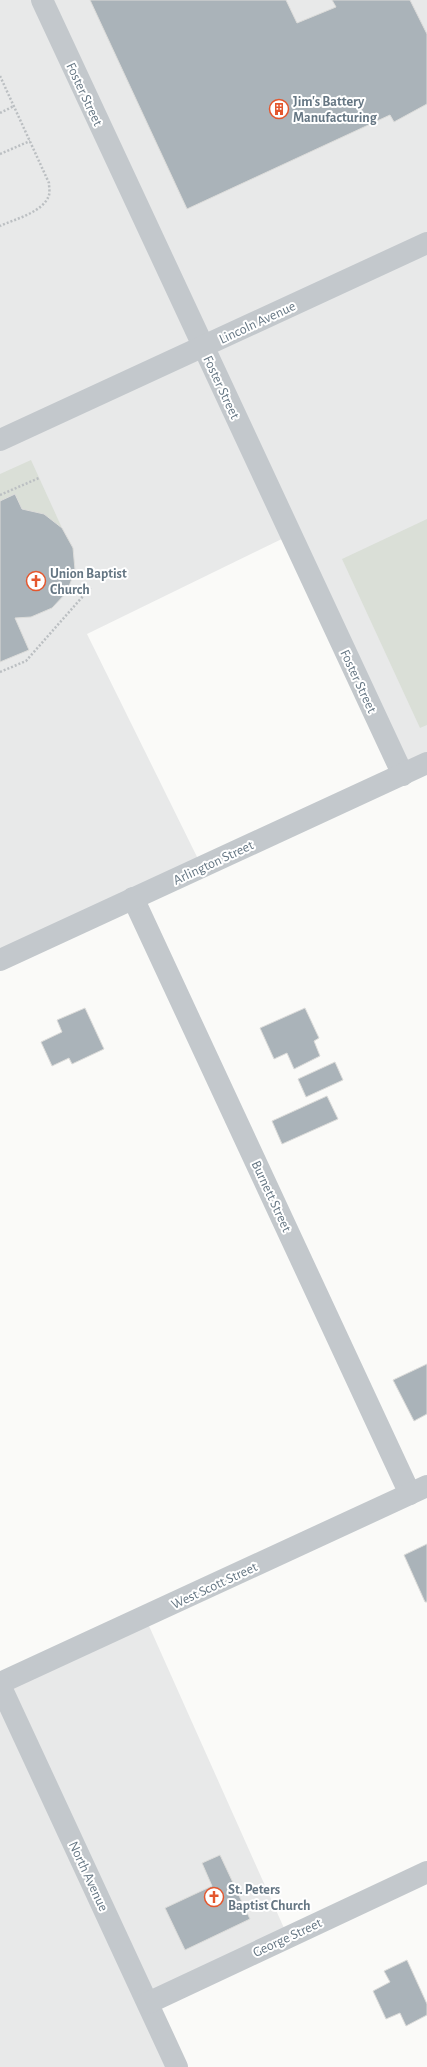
<svg xmlns="http://www.w3.org/2000/svg" width="427" height="2067" font-family="'Alegreya Sans',sans-serif">
<style>
.built{fill:#e8e9e9}
.green{fill:#dadfd7}
.building{fill:#aab3b9;stroke:#dcdcda}
.lines{fill:none;stroke-linecap:round;stroke-linejoin:round}
.path{stroke:#bbbfc2;stroke-width:2.5;stroke-dasharray:2 2;stroke-linecap:butt}
.street{stroke:#c3c8cc;stroke-width:22}
.labels{text-anchor:middle;stroke-width:4;stroke-linejoin:round;paint-order:stroke}
.street-label{font-size:14px;fill:#657683;stroke:#fff}
.poi-label{font-size:14px;font-weight:bold;fill:#657683;stroke:#fff;text-anchor:start}
</style>
<rect width="100%" height="100%" fill="#fafaf8"/>
<g class="built">
<polygon points="0,0 427,0 427,763 403,775 290,535 87,634 202,867 0,960"/>
<polygon points="145,1617 288,1937 148,2003 177,2067 0,2067 0,1683"/>
</g>
<g class="green">
<polygon points="31,460 62,528 22,509 15,494 0,501 0,474"/>
<polygon points="427,519 427,725 420,728 342,559"/>
</g>
<g class="building">
<polygon points="90,0 286,0 297,23 336,7 332,0 410,0 427,34 427,104 394,122 390,115 187,209"/>
<polygon points="15,494 22,509 44,514 62,528 73,548 75,570 67,592 52,608 31,617 15,618 29,650 0,662 0,501"/>
<polygon points="85,1008 104,1049 72,1064 69,1058 52,1066 41,1042 62,1032 57,1020"/>
<polygon points="305,1008 319,1038 314,1041 320,1056 294,1069 287,1053 274,1059 260,1028"/>
<polygon points="335,1062 343,1080 306,1097 298,1079"/>
<polygon points="327,1096 338,1119 282,1144 272,1121"/>
<polygon points="427,1364 427,1414 414,1421 393,1380"/>
<polygon points="427,1544 427,1602 425,1602 404,1555"/>
<polygon points="220,1855 250,1919 185,1950 165,1908 212,1886 202,1863"/>
<polygon points="407,1960 427,2004 427,2015 406,2026 400,2013 386,2019 373,1991 390,1982 384,1971"/>
</g>
<g class="lines">
<g class="path">
<path d="M 0,76 L 49,183 C 49,187 50,192 49,195 C 44,212 15,219 0,226"/>
<polyline points="0,113 14,106"/>
<polyline points="0,154 30,141"/>
<polyline points="0,495 39,478"/>
<polyline points="0,672 26,661 91,587"/>
</g>
<g class="street">
<polyline points="42,0 403,775"/>
<polyline points="0,440 427,243"/>
<polyline points="133,898 410,1494"/>
<polyline points="0,960 427,763"/>
<polyline points="0,1683 427,1486"/>
<polyline points="0,1685 177,2067"/>
<polyline points="148,2003 427,1872"/>
</g>
</g>
<defs>
<g id="building-ring" transform="scale(1)"><circle r="9.5" fill="#fff" stroke="#e4572e" stroke-width="1.5"/><path d="M-4-6H4V6H1V3H-1V6H-4ZM-2.5-4.3h1.7v1.8h-1.7ZM.8-4.3h1.7v1.8H.8ZM-2.5-1h1.7V.8h-1.7ZM.8-1h1.7V.8H.8Z" fill="#e4572e"/></g>
<g id="church-ring" transform="scale(1)"><circle r="9.5" fill="#fff" stroke="#e4572e" stroke-width="1.5"/><path d="M-1.2-6h2.4v3.5h3.3v2.4h-3.3V6h-2.4V-.1h-3.3v-2.4h3.3Z" fill="#e4572e"/></g>
</defs>
<g fill-rule="evenodd">
<use href="#building-ring" x="279" y="109"/>
<use href="#church-ring" x="36" y="581"/>
<use href="#church-ring" x="214" y="1897"/>
</g>
<g class="labels">
<g class="street-label">
<text transform="translate(85 94) rotate(65)" y="5">Foster Street</text>
<text transform="translate(257 322) rotate(-25)" y="5">Lincoln Avenue</text>
<text transform="translate(222 387) rotate(65)" y="5">Foster Street</text>
<text transform="translate(359 681) rotate(65)" y="5">Foster Street</text>
<text transform="translate(213 862) rotate(-25)" y="5">Arlington Street</text>
<text transform="translate(272 1196) rotate(65)" y="5">Burnett Street</text>
<text transform="translate(214 1585) rotate(-25)" y="5">West Scott Street</text>
<text transform="translate(89 1876) rotate(65)" y="5">North Avenue</text>
<text transform="translate(287 1937) rotate(-25)" y="5">George Street</text>
</g>
<g class="poi-label">
<text x="293" y="106">Jim's Battery<tspan x="293" dy="16">Manufacturing</tspan></text>
<text x="50" y="578">Union Baptist<tspan x="50" dy="16">Church</tspan></text>
<text x="228" y="1894">St. Peters<tspan x="228" dy="16">Baptist Church</tspan></text>
</g>
</g>
</svg>
